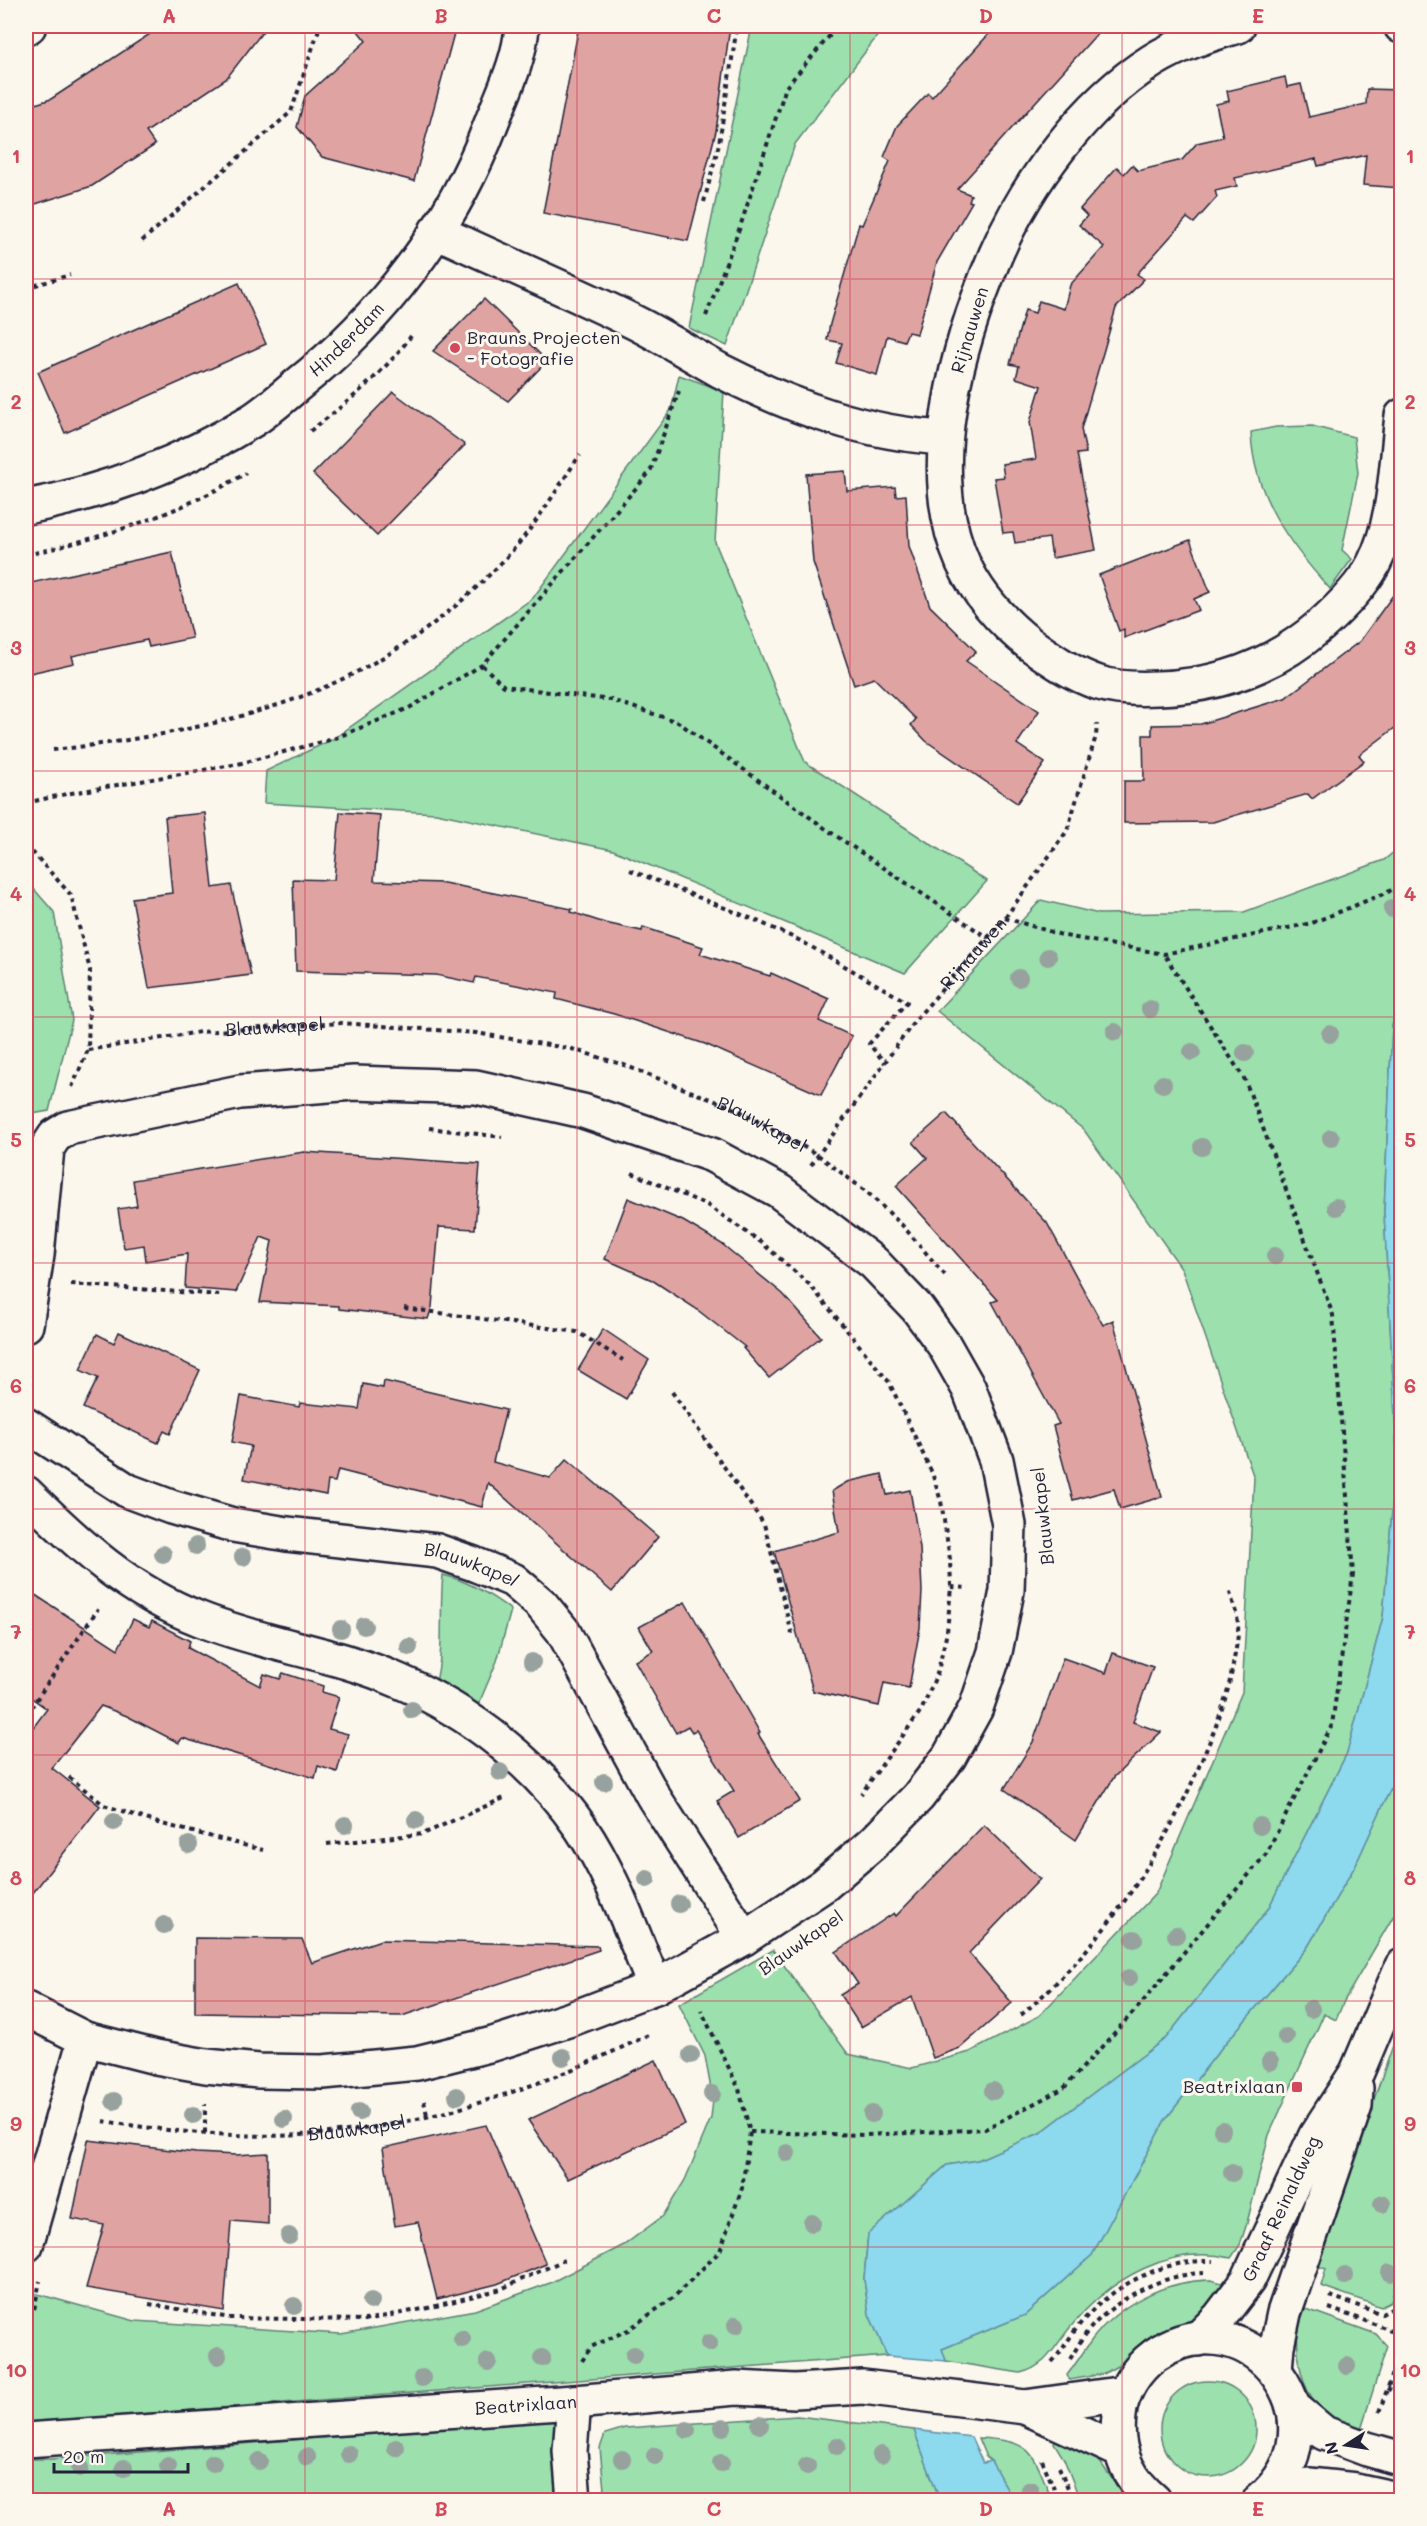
<svg xmlns="http://www.w3.org/2000/svg" width="1427" height="2526" font-family="Mali,sans-serif">
<style>
.green{fill:#9be0ad;stroke:#5e8174;stroke-width:1.5}
.water{fill:#8dd9ed;stroke:#6290a6;stroke-width:1.5}
.building{fill:#dfa4a2;stroke:#22223b;stroke-width:1.5}
.lines{fill:none;stroke-linecap:round;stroke-linejoin:round}
.minor-casing{stroke:#22223b;stroke-width:38}
.secondary-casing{stroke:#22223b;stroke-width:38}
.path{stroke:#22223b;stroke-width:4;stroke-dasharray:4.5 4.5;stroke-linecap:butt}
.minor{stroke:#fbf7ec;stroke-width:33}
.secondary{stroke:#fbf7ec;stroke-width:33}
.tree{fill:#97a19d}
.grid{fill:none;stroke:#d1495b;stroke-width:1.5;stroke-opacity:0.55}
.poi-dot{fill:#d1495b;stroke:#fbf7ec;stroke-width:2}
.labels{text-anchor:middle;stroke-width:6;stroke-linejoin:round;paint-order:stroke}
.street-label{font-size:18px;fill:#22223b;stroke:#fbf7ec}
.poi-label{font-size:18px;fill:#22223b;stroke:#fbf7ec;text-anchor:start}
.neatline{fill:none;stroke:#d1495b;stroke-width:2}
.grid-label{font-size:20px;text-anchor:middle;font-weight:bold;fill:#d1495b}
</style>
<rect width="100%" height="100%" fill="#fbf7ec"/>
<filter id="ink" filterUnits="userSpaceOnUse"><feTurbulence type="fractalNoise" baseFrequency=".0167" numOctaves="2"/><feDisplacementMap in="SourceGraphic" scale="12" xChannelSelector="R" yChannelSelector="G"/><feConvolveMatrix kernelMatrix="1 2 1 2 8 2 1 2 1" color-interpolation-filters="sRGB"/></filter>
<g filter="url(#ink)">
<g class="green">
<polygon points="752,26 885,26 795,144 727,346 689,328"/>
<polygon points="679,375 724,391 715,542 805,762 987,881 905,973 613,850 436,813 264,803 266,771 333,739 533,598 671,410"/>
<path d="M 1312,426 L 1354,437 L 1358,473 L 1342,550 L 1352,559 L 1330,589 C 1289,544 1253,495 1251,432 L 1276,427 Z"/>
<polygon points="1401,846 1401,992 1392,1026 1384,1212 1397,1453 1383,1617 1347,1753 1268,1909 1166,2038 1040,2133 978,2160 947,2165 868,2234 864,2279 869,2314 887,2356 26,2423 26,2287 34,2293 135,2321 341,2334 475,2310 550,2283 624,2245 663,2216 685,2180 711,2118 713,2100 705,2056 679,2004 773,1950 848,2054 912,2068 970,2052 1039,2016 1156,1893 1242,1692 1254,1478 1182,1269 1084,1130 937,1011 1041,900 1099,914 1244,912 1384,860"/>
<polygon points="26,880 54,912 72,1020 49,1111 26,1115"/>
<path d="M 443,1575 C 468,1581 490,1594 511,1610 L 497,1661 L 477,1708 L 435,1685 C 445,1650 439,1611 443,1575 Z"/>
<path d="M 1401,1766 L 1401,1903 L 1344,2001 L 1336,2020 L 1324,2014 L 1269,2135 L 1247,2223 L 1240,2245 L 1231,2258 C 1171,2244 1111,2278 1073,2324 C 1056,2343 1048,2367 1020,2373 L 946,2361 L 942,2349 L 1025,2315 L 1092,2255 L 1165,2120 L 1222,2047 L 1307,1948 L 1355,1866 Z"/>
<polygon points="1401,2023 1401,2287 1395,2285 1391,2302 1381,2307 1321,2286 1326,2269 1315,2265"/>
<path d="M 1211,2280 L 1229,2285 L 1203,2316 L 1157,2336 L 1121,2364 L 1103,2374 L 1069,2380 L 1067,2375 C 1076,2364 1083,2352 1091,2341 C 1118,2304 1166,2280 1211,2280 Z"/>
<path d="M 1301,2307 L 1376,2334 L 1387,2346 L 1360,2432 C 1350,2428 1339,2424 1330,2418 C 1297,2394 1293,2344 1301,2307 Z"/>
<circle cx="1208" cy="2429" r="48"/>
<polygon points="797,2416 914,2430 940,2500 605,2500 600,2448 605,2434 625,2428"/>
<polygon points="557,2419 560,2500 26,2500 26,2459 52,2459"/>
<path d="M 978,2438 C 1035,2441 1032,2452 1052,2500 L 1013,2500 L 991,2461 L 986,2457 Z"/>
<polygon points="1056,2438 1087,2450 1098,2459 1127,2500 1080,2500 1064,2459 1054,2443"/>
</g>
<g class="water">
<polygon points="1401,992 1401,1766 1355,1866 1307,1948 1222,2047 1165,2120 1092,2255 1025,2315 942,2349 946,2361 887,2356 869,2314 864,2279 868,2234 947,2165 978,2160 1040,2133 1166,2038 1268,1909 1347,1753 1383,1617 1397,1453 1384,1212 1392,1026"/>
<polygon points="914,2430 971,2437 983,2463 991,2461 1013,2500 940,2500"/>
</g>
<g class="building">
<polygon points="162,26 267,26 226,79 146,132 155,145 92,186 26,207 26,107 51,99"/>
<polygon points="354,26 456,26 414,181 322,157 297,127 305,96 366,41"/>
<polygon points="579,26 730,26 716,131 688,241 543,213"/>
<polygon points="996,26 1104,26 957,189 971,195 969,201 972,202 937,262 917,334 908,332 904,341 887,336 877,375 836,363 842,343 827,340 830,324 859,224 862,225 890,161 884,157 897,126 928,93 932,97"/>
<polygon points="1285,77 1287,87 1301,84 1309,117 1366,104 1367,89 1401,90 1401,188 1363,185 1366,155 1318,166 1316,159 1235,178 1237,186 1215,191 1217,197 1194,223 1187,218 1137,274 1144,279 1116,308 1081,429 1086,453 1077,454 1096,550 1052,558 1049,538 1015,543 1013,532 1003,533 994,478 1004,477 1002,464 1036,459 1030,422 1041,386 1016,378 1019,366 1010,364 1025,310 1035,313 1039,301 1064,309 1070,285 1104,247 1079,225 1087,216 1080,209 1117,167 1124,174 1132,165 1138,171 1182,160 1197,143 1223,137 1216,104 1229,101 1227,91"/>
<polygon points="239,283 266,344 65,433 38,372"/>
<polygon points="484,299 547,361 508,401 433,351"/>
<polygon points="393,392 465,445 377,536 313,474"/>
<polygon points="845,471 847,491 895,487 896,496 906,495 909,546 930,606 976,651 966,661 1039,711 1017,744 1045,763 1017,803 926,741 911,725 916,719 874,678 854,685 813,562 806,474"/>
<polygon points="1190,540 1210,592 1194,599 1199,610 1124,638 1124,629 1119,631 1099,575"/>
<polygon points="172,552 192,638 149,647 147,640 72,656 74,663 26,674 26,584"/>
<polygon points="1401,584 1401,719 1395,724 1396,727 1359,755 1364,761 1312,799 1308,794 1213,822 1124,823 1124,781 1144,781 1143,735 1152,735 1152,725 1201,724 1285,698 1360,641"/>
<polygon points="340,812 380,815 374,881 444,883 572,909 571,912 605,923 642,931 643,927 703,947 700,954 770,976 771,973 829,999 819,1021 852,1036 821,1095 705,1044 614,1014 556,999 557,993 476,977 474,983 436,975 296,971 293,879 334,880"/>
<polygon points="205,813 213,888 231,885 251,975 149,988 132,898 172,893 165,817"/>
<polygon points="946,1113 1047,1223 1103,1325 1113,1320 1162,1497 1120,1509 1114,1489 1073,1500 1053,1426 1059,1424 992,1302 998,1300 896,1186 927,1158 913,1142"/>
<polygon points="304,1152 480,1164 475,1229 439,1227 432,1307 428,1319 339,1309 339,1306 260,1302 272,1241 261,1237 236,1292 185,1288 187,1254 146,1261 144,1245 124,1248 118,1209 137,1206 133,1180"/>
<polygon points="628,1198 683,1221 722,1244 783,1294 821,1337 769,1378 743,1348 745,1347 695,1308 652,1280 605,1259"/>
<polygon points="603,1329 649,1360 626,1399 578,1370"/>
<polygon points="119,1332 200,1370 170,1434 164,1431 158,1443 83,1408 98,1378 80,1370 97,1334 114,1343"/>
<polygon points="384,1381 506,1410 493,1462 550,1478 567,1459 658,1537 612,1592 488,1483 482,1507 338,1470 335,1482 328,1481 326,1495 244,1479 251,1446 232,1442 241,1396 299,1407 300,1403 359,1409 363,1384 383,1388"/>
<polygon points="882,1474 887,1495 910,1490 920,1548 922,1591 920,1628 909,1688 884,1683 879,1706 813,1691 774,1551 839,1532 832,1491 847,1482"/>
<polygon points="26,1589 118,1649 133,1619 149,1627 152,1621 190,1641 188,1648 260,1686 264,1674 280,1679 283,1673 323,1686 322,1692 339,1697 329,1729 348,1734 337,1772 318,1766 315,1778 182,1738 179,1743 127,1716 101,1706 52,1768 100,1806 26,1902 26,1737 47,1709 26,1694"/>
<polygon points="685,1602 760,1733 758,1734 800,1801 739,1838 717,1801 734,1791 696,1730 692,1732 688,1726 676,1733 635,1661 653,1651 639,1627"/>
<polygon points="1113,1653 1153,1667 1133,1722 1161,1732 1114,1777 1076,1840 1004,1789 1033,1742 1063,1658 1106,1673"/>
<polygon points="984,1825 1040,1879 969,1953 1012,2003 960,2048 933,2058 912,1997 861,2027 840,1995 858,1984 836,1952 894,1913 896,1916"/>
<polygon points="195,1938 302,1939 312,1963 381,1940 598,1946 599,1950 402,2016 195,2013"/>
<polygon points="656,2060 685,2124 568,2179 528,2120"/>
<polygon points="486,2125 546,2264 497,2284 437,2299 418,2222 395,2226 383,2148"/>
<polygon points="88,2140 196,2153 236,2155 268,2153 268,2224 231,2221 224,2311 86,2288 104,2225 72,2219"/>
</g>
<g class="lines">
<g class="minor-casing">
<g id="minor">
<path d="M 1238,26 C 1208,35 1179,44 1152,61 C 1085,103 1027,183 996,254 C 958,343 921,469 963,563 C 978,595 1002,622 1030,644 C 1051,659 1074,675 1099,683 C 1118,689 1139,689 1158,688 C 1220,686 1274,666 1321,625 C 1340,608 1361,587 1373,565 C 1396,521 1396,464 1402,416"/>
<polyline points="1401,26 1402,26"/>
<polyline points="26,28 29,26"/>
<path d="M 436,231 C 502,262 569,290 634,322 C 664,337 692,355 721,371 C 792,407 866,434 945,438"/>
<path id="s4" d="M 26,507 C 105,492 184,462 253,420 C 268,410 282,398 296,386 C 382,318 452,227 491,124 C 503,93 520,60 522,26"/>
<polyline points="26,1325 37,1255 47,1148 55,1136 68,1128 240,1092 354,1083 476,1087 583,1111 712,1155 779,1191 874,1263 917,1308 944,1345 969,1389 996,1460 1009,1525 1007,1591 995,1652 976,1708 949,1757 918,1797 873,1843 824,1885 744,1938 655,1987 571,2019 493,2044 417,2063 323,2072 259,2071 206,2066 156,2057 85,2039 26,2009"/>
<path id="s5" d="M 26,1425 L 128,1491 L 171,1507 L 233,1525 L 287,1534 L 437,1551 L 474,1564 L 513,1580 L 541,1604 L 563,1631 L 653,1796 L 744,1938"/>
<path d="M 26,1493 C 80,1546 128,1591 200,1619 C 265,1645 336,1653 399,1681 C 470,1712 537,1764 581,1828 C 614,1877 632,1933 655,1987"/>
<polyline points="26,2245 85,2039"/>
<polyline points="574,2402 570,2451 574,2500"/>
<polyline points="1025,2407 1121,2451"/>
<polyline points="1294,2408 1324,2433 1367,2449 1402,2459"/>
<path id="s6" d="M 26,2440 L 574,2402 L 736,2388 L 795,2391 L 863,2387 L 1025,2407 L 1125,2393"/>
<polyline points="1272,2490 1309,2485 1356,2490 1402,2500"/>
</g>
</g>
<g class="secondary-casing">
<g id="secondary">
<path id="s7" d="M 1198,2339 L 1219,2318 L 1248,2280 L 1316,2135 L 1357,2072 L 1402,1966"/>
<polyline points="1275,2370 1277,2346 1284,2313 1355,2106 1356,2088"/>
<path d="M 1154,2500 C 1128,2479 1115,2450 1119,2416 C 1121,2392 1136,2369 1155,2355 C 1250,2290 1351,2424 1260,2500"/>
</g>
</g>
<g class="path">
<polyline points="704,202 719,144 737,26"/>
<polyline points="142,241 291,112 320,26"/>
<polyline points="26,288 70,275"/>
<polyline points="706,316 740,227 786,87 838,26"/>
<path d="M 310,431 C 347,403 383,374 411,336"/>
<path d="M 26,555 C 101,538 180,514 246,473"/>
<polyline points="482,665 504,686 611,700 678,722 826,829 988,938"/>
<path d="M 53,750 C 143,740 252,721 334,683 C 402,652 463,606 512,551 C 538,522 558,487 580,455"/>
<polyline points="26,803 66,794 238,764 333,739 409,708 482,665 650,472 679,391"/>
<polyline points="26,845 71,895 90,970 88,1050 72,1087"/>
<polyline points="630,870 755,920 801,941 907,1002 869,1044 885,1063"/>
<polyline points="1005,918 1065,936 1164,954 1312,923 1388,892 1402,883"/>
<path id="s1" d="M 88,1050 L 200,1032 L 342,1023 L 476,1033 L 572,1049 L 624,1065 L 738,1110 L 818,1155 L 868,1193 L 902,1225 L 945,1275"/>
<polyline points="429,1128 502,1137"/>
<path id="s2" d="M 811,1165 L 916,1019 L 1005,918 L 1067,831 L 1096,736 L 1097,724"/>
<polyline points="632,1173 707,1205 761,1242 810,1285 889,1382 932,1473 941,1501 950,1559 951,1587 947,1632 938,1671 922,1709 861,1794"/>
<polyline points="71,1284 220,1295"/>
<polyline points="404,1308 577,1332 623,1360"/>
<polyline points="672,1392 764,1524 792,1634"/>
<polyline points="951,1587 969,1588"/>
<polyline points="26,1715 98,1609"/>
<polyline points="69,1777 104,1805 158,1823 263,1850"/>
<polyline points="327,1844 423,1834 504,1798"/>
<path d="M 1021,2015 C 1099,1949 1158,1862 1198,1769 C 1213,1734 1227,1702 1233,1665 C 1235,1652 1239,1637 1238,1624 C 1237,1613 1232,1600 1229,1589"/>
<polyline points="424,2101 427,2115"/>
<path id="s3" d="M 103,2121 C 177,2133 255,2140 329,2133 C 439,2123 551,2083 648,2035"/>
<polyline points="750,2132 866,2135 985,2129 1064,2088 1140,2005 1266,1854 1332,1725 1353,1574 1333,1315 1245,1080 1164,954"/>
<polyline points="205,2133 205,2104"/>
<polyline points="1330,2296 1382,2314 1395,2307 1398,2297 1402,2298"/>
<polyline points="149,2304 230,2318 365,2320 428,2308 501,2289 564,2260"/>
<polyline points="1329,2308 1402,2334"/>
<polyline points="26,2309 34,2310 40,2281"/>
<path d="M 1070,2359 C 1076,2350 1081,2339 1088,2331 C 1115,2299 1161,2274 1204,2273"/>
<polyline points="582,2361 591,2347 628,2330 674,2297 720,2251 742,2188 750,2132 739,2089 701,2010"/>
<path d="M 1052,2362 C 1063,2350 1070,2336 1080,2324 C 1112,2285 1163,2259 1213,2261"/>
<polyline points="1387,2388 1402,2397"/>
<polyline points="1379,2412 1402,2348"/>
<polyline points="1042,2460 1059,2500"/>
<polyline points="1059,2467 1073,2500"/>
</g>
<use href="#minor" class="minor"/>
<use href="#secondary" class="secondary"/>
</g>
<g class="tree">
<circle cx="1392" cy="909" r="9"/>
<circle cx="1048" cy="957" r="9"/>
<circle cx="1019" cy="978" r="9"/>
<circle cx="1150" cy="1009" r="9"/>
<circle cx="1115" cy="1032" r="9"/>
<circle cx="1330" cy="1034" r="9"/>
<circle cx="1192" cy="1052" r="9"/>
<circle cx="1245" cy="1053" r="9"/>
<circle cx="1163" cy="1084" r="9"/>
<circle cx="1331" cy="1138" r="9"/>
<circle cx="1202" cy="1147" r="9"/>
<circle cx="1336" cy="1207" r="9"/>
<circle cx="1275" cy="1256" r="9"/>
<circle cx="196" cy="1546" r="9"/>
<circle cx="163" cy="1554" r="9"/>
<circle cx="243" cy="1557" r="9"/>
<circle cx="364" cy="1626" r="9"/>
<circle cx="341" cy="1629" r="9"/>
<circle cx="409" cy="1647" r="9"/>
<circle cx="532" cy="1662" r="9"/>
<circle cx="412" cy="1710" r="9"/>
<circle cx="500" cy="1772" r="9"/>
<circle cx="604" cy="1782" r="9"/>
<circle cx="416" cy="1820" r="9"/>
<circle cx="114" cy="1822" r="9"/>
<circle cx="345" cy="1825" r="9"/>
<circle cx="1260" cy="1826" r="9"/>
<circle cx="189" cy="1845" r="9"/>
<circle cx="647" cy="1879" r="9"/>
<circle cx="679" cy="1904" r="9"/>
<circle cx="164" cy="1925" r="9"/>
<circle cx="1176" cy="1935" r="9"/>
<circle cx="1134" cy="1939" r="9"/>
<circle cx="1129" cy="1978" r="9"/>
<circle cx="1311" cy="2009" r="9"/>
<circle cx="1286" cy="2037" r="9"/>
<circle cx="691" cy="2055" r="9"/>
<circle cx="563" cy="2057" r="9"/>
<circle cx="1270" cy="2062" r="9"/>
<circle cx="993" cy="2091" r="9"/>
<circle cx="712" cy="2094" r="9"/>
<circle cx="457" cy="2096" r="9"/>
<circle cx="114" cy="2101" r="9"/>
<circle cx="359" cy="2112" r="9"/>
<circle cx="872" cy="2114" r="9"/>
<circle cx="193" cy="2115" r="9"/>
<circle cx="284" cy="2119" r="9"/>
<circle cx="1222" cy="2130" r="9"/>
<circle cx="787" cy="2153" r="9"/>
<circle cx="1232" cy="2173" r="9"/>
<circle cx="1382" cy="2204" r="9"/>
<circle cx="812" cy="2223" r="9"/>
<circle cx="289" cy="2236" r="9"/>
<circle cx="1390" cy="2273" r="9"/>
<circle cx="1345" cy="2276" r="9"/>
<circle cx="371" cy="2301" r="9"/>
<circle cx="294" cy="2306" r="9"/>
<circle cx="736" cy="2325" r="9"/>
<circle cx="462" cy="2339" r="9"/>
<circle cx="709" cy="2343" r="9"/>
<circle cx="634" cy="2355" r="9"/>
<circle cx="218" cy="2356" r="9"/>
<circle cx="542" cy="2358" r="9"/>
<circle cx="488" cy="2362" r="9"/>
<circle cx="1347" cy="2366" r="9"/>
<circle cx="422" cy="2378" r="9"/>
<circle cx="760" cy="2425" r="9"/>
<circle cx="723" cy="2427" r="9"/>
<circle cx="687" cy="2430" r="9"/>
<circle cx="837" cy="2446" r="9"/>
<circle cx="396" cy="2448" r="9"/>
<circle cx="349" cy="2454" r="9"/>
<circle cx="881" cy="2455" r="9"/>
<circle cx="655" cy="2456" r="9"/>
<circle cx="307" cy="2457" r="9"/>
<circle cx="622" cy="2459" r="9"/>
<circle cx="259" cy="2461" r="9"/>
<circle cx="213" cy="2463" r="9"/>
<circle cx="721" cy="2463" r="9"/>
<circle cx="168" cy="2466" r="9"/>
<circle cx="807" cy="2466" r="9"/>
<circle cx="80" cy="2468" r="9"/>
<circle cx="124" cy="2468" r="9"/>
<circle cx="1030" cy="2490" r="9"/>
</g>
</g>
<path class="grid" d="M 305,26 L 305,2500M 577,26 L 577,2500M 850,26 L 850,2500M 1122,26 L 1122,2500M 26,279 L 1402,279M 26,525 L 1402,525M 26,771 L 1402,771M 26,1017 L 1402,1017M 26,1263 L 1402,1263M 26,1509 L 1402,1509M 26,1755 L 1402,1755M 26,2001 L 1402,2001M 26,2247 L 1402,2247"/>
<g class="poi-dot">
<circle cx="455" cy="348" r="6"/>
<rect x="1291" y="2081" width="12" height="12" rx="3"/>
</g>
<g class="labels">
<g class="street-label">
<text transform="translate(970 330) rotate(-73)" y="6">Rijnauwen</text>
<text dy="6" stroke="none"><textPath href="#s4" startOffset="368">Hinderdam</textPath></text>
<text dy="6" stroke="none"><textPath href="#s2" startOffset="267">Rijnauwen</textPath></text>
<text dy="6" stroke="none"><textPath href="#s1" startOffset="188">Blauwkapel</textPath></text>
<text dy="6" stroke="none"><textPath href="#s1" startOffset="692">Blauwkapel</textPath></text>
<text transform="translate(1043 1516) rotate(-96)" y="6">Blauwkapel</text>
<text dy="6" stroke="none"><textPath href="#s5" startOffset="474">Blauwkapel</textPath></text>
<text transform="translate(801 1943) rotate(-35)" y="6">Blauwkapel</text>
<text dy="6" stroke="none"><textPath href="#s3" startOffset="255">Blauwkapel</textPath></text>
<text dy="6" stroke="none"><textPath href="#s7" startOffset="156">Graaf Reinaldweg</textPath></text>
<text dy="6" stroke="none"><textPath href="#s6" startOffset="501">Beatrixlaan</textPath></text>
</g>
<g class="poi-label">
<text x="467" y="344">Brauns Projecten<tspan x="467" dy="21">- Fotografie</tspan></text>
<text x="1285" y="2093" text-anchor="end">Beatrixlaan</text>
</g>
</g>
<rect width="1427" height="2526" fill="none" stroke="#fbf7ec" stroke-width="66"/>
<g transform="translate(1346 2445) rotate(258)" stroke="#fbf7ec" stroke-width="4.5" paint-order="stroke">
<path d="M0-4.5L10 22L0 15L-10 22Z" fill="#22223b"/>
<text y="-9" font-size="16" font-weight="bold" text-anchor="middle" fill="#22223b">N</text>
</g>
<path d="M54 2463v9h134v-9" fill="none" stroke="#22223b" stroke-width="3"/>
<text x="63" y="2463" font-size="18" fill="#22223b" stroke="#fbf7ec" stroke-width="4.5" paint-order="stroke">20 m</text>
<rect x="33" y="33" width="1361" height="2460" class="neatline"/>
<g class="grid-label">
<text x="169" y="23">A</text>
<text x="441" y="23">B</text>
<text x="714" y="23">C</text>
<text x="986" y="23">D</text>
<text x="1258" y="23">E</text>
<text x="16" y="163">1</text>
<text x="1410" y="163">1</text>
<text x="16" y="409">2</text>
<text x="1410" y="409">2</text>
<text x="16" y="655">3</text>
<text x="1410" y="655">3</text>
<text x="16" y="901">4</text>
<text x="1410" y="901">4</text>
<text x="16" y="1147">5</text>
<text x="1410" y="1147">5</text>
<text x="16" y="1393">6</text>
<text x="1410" y="1393">6</text>
<text x="16" y="1639">7</text>
<text x="1410" y="1639">7</text>
<text x="16" y="1885">8</text>
<text x="1410" y="1885">8</text>
<text x="16" y="2131">9</text>
<text x="1410" y="2131">9</text>
<text x="16" y="2377">10</text>
<text x="1410" y="2377">10</text>
<text x="169" y="2516">A</text>
<text x="441" y="2516">B</text>
<text x="714" y="2516">C</text>
<text x="986" y="2516">D</text>
<text x="1258" y="2516">E</text>
</g>
</svg>
